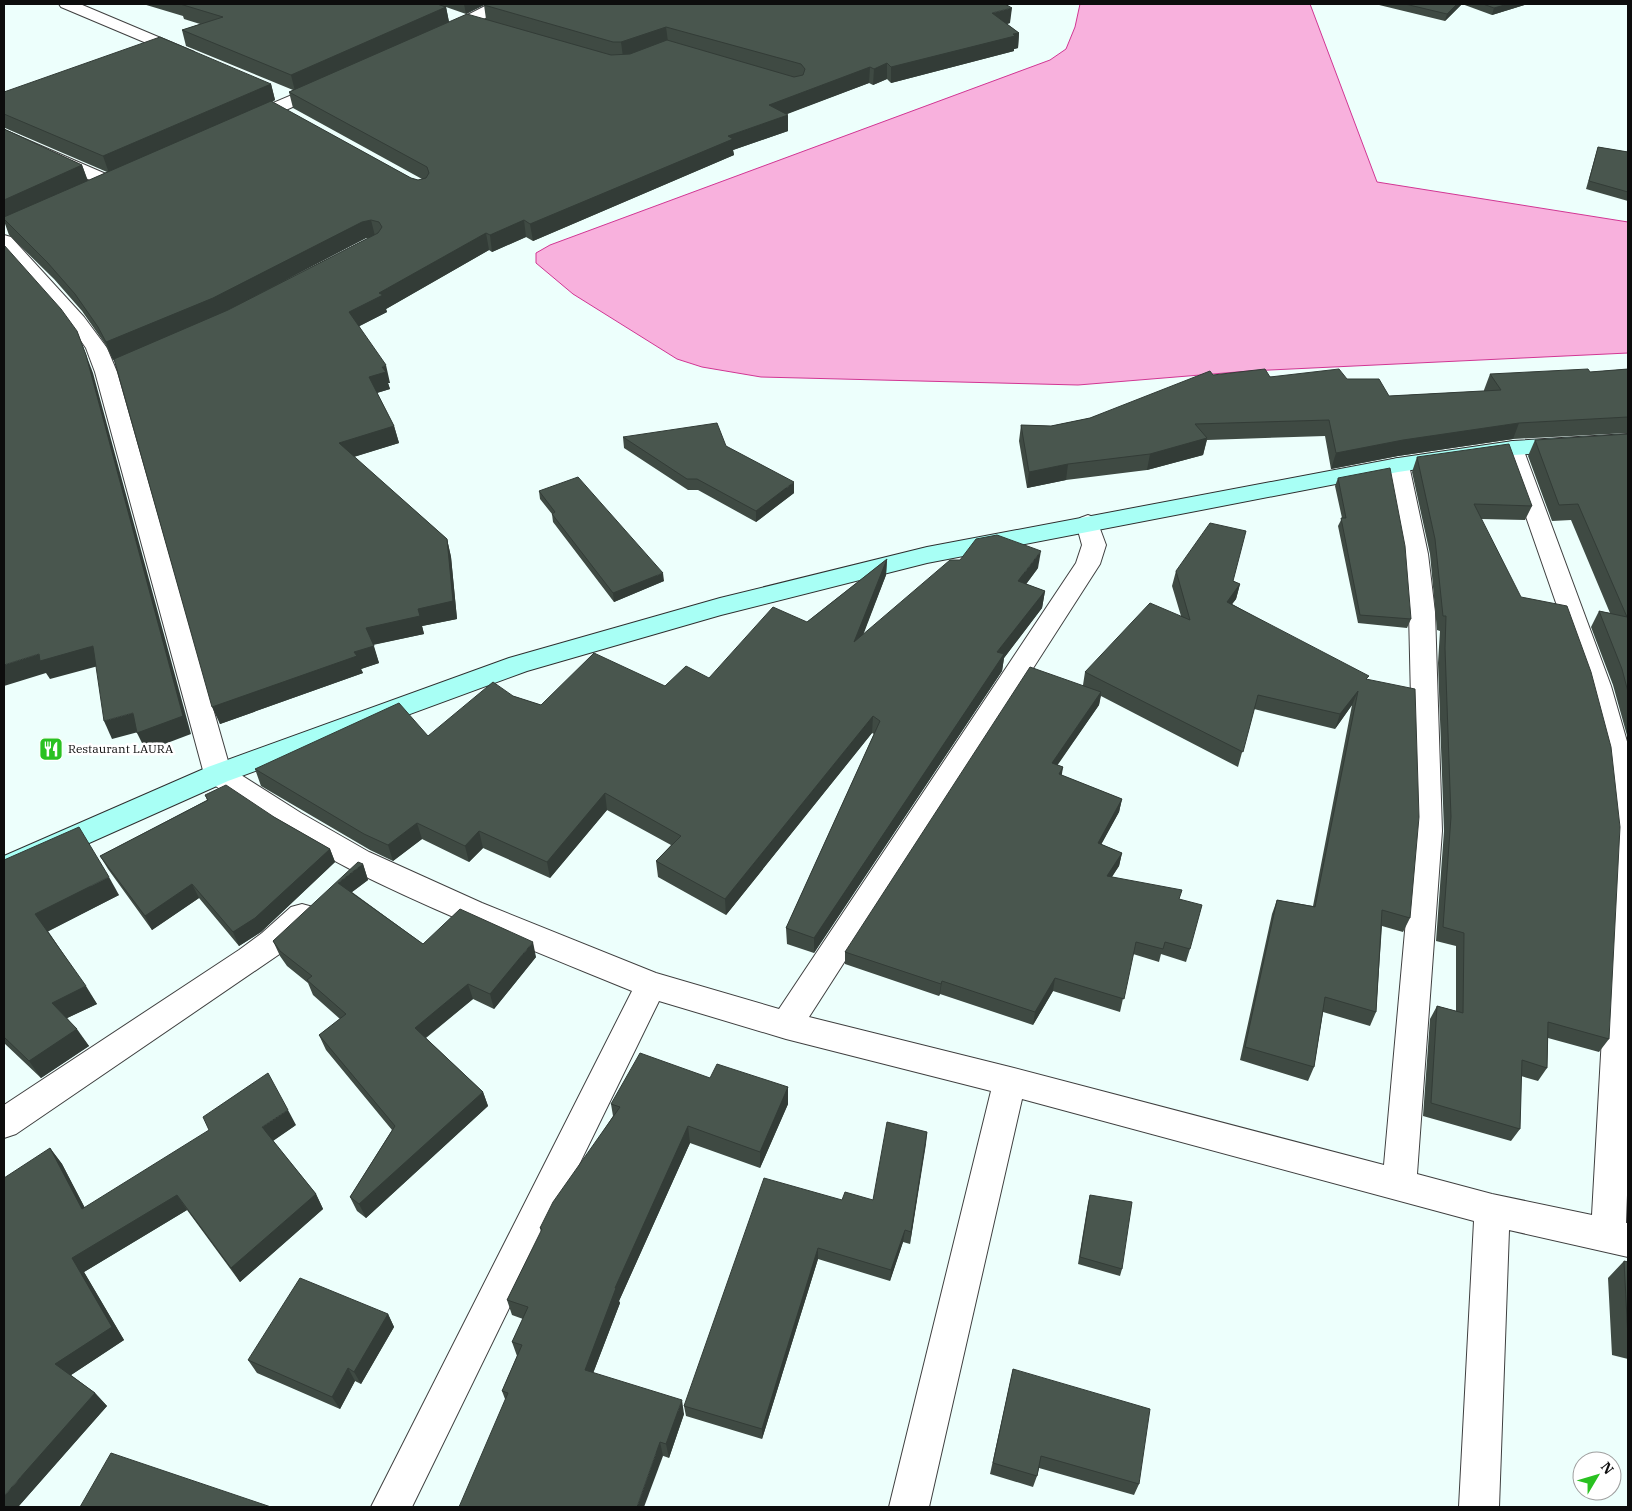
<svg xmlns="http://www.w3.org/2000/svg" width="1632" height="1511" font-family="'IBM Plex Serif',serif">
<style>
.water{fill:#f8b1dd;stroke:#d13693}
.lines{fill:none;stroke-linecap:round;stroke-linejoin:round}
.street-casing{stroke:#404040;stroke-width:2}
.secondary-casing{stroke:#2f2f2f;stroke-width:2}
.street{fill:#fff;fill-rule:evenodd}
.secondary{fill:#a8fff5;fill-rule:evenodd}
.wall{fill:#3f4a43;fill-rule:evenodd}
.shaded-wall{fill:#333c37}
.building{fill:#49564e;stroke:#333c37}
.labels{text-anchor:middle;stroke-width:5;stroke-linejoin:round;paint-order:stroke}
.poi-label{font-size:12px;fill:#0d0d0d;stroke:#fff;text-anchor:start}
</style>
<rect width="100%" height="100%" fill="#edfffc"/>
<polygon class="water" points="1080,4 1310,4 1377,182 1628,222 1628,353 1249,371 1078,385 761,377 702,367 677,359 573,294 536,263 536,253 550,245 1050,60 1066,49 1075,27"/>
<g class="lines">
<g class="street-casing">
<g id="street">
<polygon points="59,4 80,4 194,52 196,55 194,58 182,58 61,7"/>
<polygon points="489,4 509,4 507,7 450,36 438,36 436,33 438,30"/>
<polygon points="325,81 331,82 333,86 331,90 252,125 246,126 240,125 237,121 240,117"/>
<polygon points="4,130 113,177 116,181 113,185 107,187 101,185 4,141"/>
<path d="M 4,235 L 11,237 L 84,317 L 107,348 L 117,372 L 230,768 L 301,813 L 369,852 L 482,903 L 656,973 L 779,1009 L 1076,563 L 1082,545 L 1076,523 L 1080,518 L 1088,515 L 1096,518 L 1106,545 L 1100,564 L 809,1017 L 1010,1067 L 1384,1165 L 1414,831 L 1409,612 L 1404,554 L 1387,465 L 1390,460 L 1398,458 L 1406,460 L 1409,465 L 1428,554 L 1435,612 L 1442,831 L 1417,1174 L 1492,1194 L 1592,1215 L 1613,841 L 1605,761 L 1585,686 L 1502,448 L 1505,443 L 1513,441 L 1521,443 L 1611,686 L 1628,745 L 1628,1167 L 1626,1223 L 1628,1223 L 1628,1257 L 1509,1230 L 1499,1507 L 1459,1507 L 1474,1221 L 1022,1099 L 929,1507 L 889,1507 L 991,1091 L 786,1039 L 659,1001 L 412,1507 L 371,1507 L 632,991 C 537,952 442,915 350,869 C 301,844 255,812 208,781 L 204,774 L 95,372 L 86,348 L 70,325 L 4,252 Z"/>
<polygon points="302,904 313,907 317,916 313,925 284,951 16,1134 4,1138 4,1105 239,950 262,933 291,907"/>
</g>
</g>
<g class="secondary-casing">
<polygon id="secondary" points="1628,434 1628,448 1513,455 1398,472 927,563 721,615 527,671 228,781 4,881 4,856 208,767 509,658 720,598 927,547 1398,458 1513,441"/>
</g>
<use href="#street" class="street"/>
<use href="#secondary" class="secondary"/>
</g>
<g class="wall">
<path d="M 143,4 L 486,4 L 466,14 L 446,7 L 449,22 L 486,19 L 484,5 L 1010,23 L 1007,24 L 1019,33 L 1018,48 L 1014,49 L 1014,51 L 891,83 L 887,79 L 873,85 L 869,83 L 786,114 L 788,131 L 733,150 L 734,155 L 533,241 L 526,237 L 492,252 L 489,250 L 386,309 L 387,312 L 359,326 L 390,383 L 388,383 L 390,389 L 377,393 L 394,426 L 399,443 L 354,457 L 447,539 L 451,557 L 457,619 L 422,626 L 424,634 L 373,645 L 379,663 L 361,669 L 363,673 L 220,724 L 114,359 L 113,360 L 105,344 L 82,311 L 54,279 L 9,235 L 4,221 L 4,129 L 82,165 L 88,181 L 107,172 L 5,128 L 4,129 L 4,92 L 271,84 L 275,100 L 272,102 L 411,178 L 418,180 L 422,179 L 293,108 L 289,92 L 293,90 L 186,46 L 182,30 L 200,24 L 184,19 L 183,16 ZM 366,238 L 369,238 L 284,281 Z"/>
<polygon points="1375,4 1462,4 1445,21"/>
<polygon points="1462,4 1528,4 1492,15"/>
<polygon points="1598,147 1628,152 1628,201 1586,189"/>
<polygon points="1628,369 1628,433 1513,439 1398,456 1331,469 1325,436 1207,440 1203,455 1147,470 1066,480 1027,488 1019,441 1021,425 1051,426 1090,418 1213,375 1347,379 1389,396 1484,391 1484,390 1490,374 1590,372"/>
<polygon points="1628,434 1628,739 1613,685 1591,627 1599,611 1610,613 1571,520 1552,521 1528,456 1535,440"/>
<polygon points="623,437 726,446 794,493 756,522 698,490 688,490 624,448"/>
<polygon points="1417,457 1532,506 1525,520 1481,519 1609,1039 1599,1052 1548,1038 1547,1068 1538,1081 1521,1076 1520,1129 1511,1141 1423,1116 1430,1019 1437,1006 1456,1011 1456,946 1436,941 1444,831 1438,663 1440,631 1437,630 1430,554 1412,472"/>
<polygon points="1338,478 1411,619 1407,628 1358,623 1338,526 1342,518 1335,486"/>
<polygon points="539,491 664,581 614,602 553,522 552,514 540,499"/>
<polygon points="887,559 886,575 863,634 1038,568 1026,584 1045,591 1042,608 1004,658 1002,671 814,953 787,944 786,928 874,734 872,733 726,915 658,877 656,861 671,845 607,810 550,878 483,848 469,862 422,839 393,861 370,850 261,786 255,769 428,736 513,696 541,705 665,686 709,678 807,622"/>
<polygon points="1176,571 1233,581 1240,584 1236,599 1232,604 1368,680 1410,918 1403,932 1382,926 1376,1012 1370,1026 1323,1012 1314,1067 1308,1081 1240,1060 1272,914 1277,900 1313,906 1352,705 1335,729 1254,709 1238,767 1101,696 1099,705 1057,765 1063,767 1061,775 1122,799 1119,812 1101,844 1122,853 1119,866 1112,877 1179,899 1190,949 1186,962 1161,954 1159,962 1133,954 1120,1012 1053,991 1033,1025 940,994 939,996 845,964 845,952 1083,685 1085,672 1181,616 1172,586"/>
<polygon points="205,795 274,817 330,849 335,862 261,932 239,946 199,898 152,930 108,869 100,856 207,800"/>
<polygon points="4,860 119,895 48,931 97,1004 67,1018 89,1046 41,1078 4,1043"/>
<polygon points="363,864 368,880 352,892 423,944 536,957 494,1009 473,999 426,1038 483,1092 488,1106 366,1218 357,1211 350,1197 392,1130 326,1050 319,1035 340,1019 313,995 308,983 287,966 280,956 273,941"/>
<polygon points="710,1078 788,1087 788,1104 760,1168 690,1143 619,1301 620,1303 593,1373 684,1414 669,1458 505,1399 502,1391 517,1356 512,1342 523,1319 512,1315 507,1300 541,1232 540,1228 613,1116 611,1104"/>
<polygon points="296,1125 273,1141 316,1194 323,1209 240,1282 187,1210 84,1272 124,1340 71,1375 95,1393 107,1406 18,1507 50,1148 62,1164 85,1208"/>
<polygon points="927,1132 910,1244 903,1242 890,1281 818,1259 762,1439 686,1416 684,1406 842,1200 873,1200"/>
<polygon points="1090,1195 1122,1269 1120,1276 1078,1264 1088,1203"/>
<polygon points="1624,1261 1628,1262 1628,1366 1628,1359 1612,1355 1608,1278"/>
<polygon points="388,1314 394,1327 361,1384 355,1381 340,1409 257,1373 248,1360"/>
<polygon points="1013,1369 1139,1484 1134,1495 1039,1468 1037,1476 1033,1487 990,1474"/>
</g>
<g class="shaded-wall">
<polygon points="464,4 486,4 466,14"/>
<polygon points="1457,4 1462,4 1445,21 1447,14"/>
<polygon points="1508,4 1528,4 1492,15 1494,8"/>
<polygon points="446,7 449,22 295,91 291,75"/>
<polygon points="1012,8 1010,23 991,28 992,13"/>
<polygon points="666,27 668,42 623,57 621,42"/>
<polygon points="1019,33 1018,48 1014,49 1014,51 891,83 891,67"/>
<polygon points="887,63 887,79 873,85 874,69"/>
<polygon points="870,67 869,83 769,121 769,105"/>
<polygon points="271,84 275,100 109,173 103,156"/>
<polygon points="788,115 788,131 733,150 734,155 533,241 530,224 728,136"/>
<polygon points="82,165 88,182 4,219 4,200"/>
<polygon points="371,220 375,236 366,238 218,315 113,360 106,342 362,222"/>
<polygon points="524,220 526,237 492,252 490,235"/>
<polygon points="486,233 489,250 386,309 387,312 354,329 349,312 379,293"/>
<polygon points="77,331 93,373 191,734 146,751 137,733"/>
<polygon points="386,365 390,383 388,383 390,389 373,394 369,377 382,367"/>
<polygon points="1519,423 1513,439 1398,456 1331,469 1336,453 1403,440"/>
<polygon points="394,426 399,443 343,460 339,443"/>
<polygon points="1207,438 1203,455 1147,470 1150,454"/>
<polygon points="1068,464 1066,480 1027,488 1029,472"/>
<polygon points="794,482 794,493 756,522 756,511"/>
<polygon points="447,539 451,557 457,619 422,626 424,634 371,645 366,628 418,609"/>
<polygon points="1041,551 1038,568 1016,598 1018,581"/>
<polygon points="887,559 886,575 854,659 854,642"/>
<polygon points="663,573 664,581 614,602 613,593"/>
<polygon points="1240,584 1236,599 1223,616 1227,602"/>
<polygon points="1045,591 1042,608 1004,658 1002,671 814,953 814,938 997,652"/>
<polygon points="93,646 102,665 50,679 46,673 4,686 4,665 39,654"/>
<polygon points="374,646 379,663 361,669 363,673 220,724 212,707 354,652"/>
<polygon points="1358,691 1352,705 1335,729 1340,714"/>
<polygon points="1101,692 1099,705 1050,776 1052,763"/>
<polygon points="133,713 142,731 112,739 104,721"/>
<polygon points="873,716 872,733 726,915 725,899"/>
<polygon points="1063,767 1061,780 1059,774"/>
<polygon points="605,793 607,810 550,878 547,862"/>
<polygon points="1122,799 1119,812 1095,856 1098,843"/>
<polygon points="417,823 422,839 393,861 388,845"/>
<polygon points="479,831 483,848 469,862 465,846"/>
<polygon points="330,849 335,862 261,932 239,946 233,932"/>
<polygon points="1122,853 1119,866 1104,888 1107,876"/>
<polygon points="363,864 368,880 344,898 338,883"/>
<polygon points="109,877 119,895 47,932 35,914"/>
<polygon points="192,884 199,898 152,930 145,916"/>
<polygon points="533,942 536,957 494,1009 490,994"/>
<polygon points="1055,978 1053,991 1033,1025 1035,1012"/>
<polygon points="942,981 940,994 939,996 941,984"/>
<polygon points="468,984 473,999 420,1042 415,1028"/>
<polygon points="86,986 97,1004 63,1020 52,1003"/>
<polygon points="77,1029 89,1046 41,1078 29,1061"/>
<polygon points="788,1087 788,1104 760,1168 760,1152"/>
<polygon points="483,1092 488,1106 366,1218 359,1204"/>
<polygon points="288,1110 296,1125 271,1142 262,1127"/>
<polygon points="688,1126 690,1143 619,1301 620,1303 589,1384 585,1370 615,1288"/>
<polygon points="927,1132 926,1144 910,1244 911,1232"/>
<polygon points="50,1148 62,1164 93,1224 82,1209"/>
<polygon points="316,1194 323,1209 240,1282 231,1268"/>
<polygon points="177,1195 187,1210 84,1272 124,1340 68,1377 55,1364 72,1258"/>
<polygon points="905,1230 903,1242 890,1281 891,1270"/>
<polygon points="818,1248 818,1259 762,1439 762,1429"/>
<polygon points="388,1314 394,1327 361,1384 354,1372"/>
<polygon points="348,1368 355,1381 340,1409 332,1397"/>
<polygon points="95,1393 107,1406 18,1507 4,1507 4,1496"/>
<polygon points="682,1400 684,1414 669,1458 666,1444"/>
<polygon points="660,1442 663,1456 644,1507 637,1507"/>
</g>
<g class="building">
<polygon points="180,4 437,4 446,7 291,75 182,30 223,17"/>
<polygon points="486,4 1005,4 1012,8 992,13 1019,33 1013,34 1015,36 891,67 887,63 874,69 870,67 769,105 788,115 728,136 733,139 530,224 524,220 490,235 486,233 379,293 383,295 349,312 386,365 382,367 386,372 369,377 394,426 339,443 447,539 453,601 418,609 420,616 366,628 374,646 354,652 357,656 212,707 114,359 228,310 378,233 382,227 379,222 371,220 362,222 213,298 106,342 98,327 75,294 47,262 4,219 4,217 271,101 411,178 418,180 426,178 429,173 427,167 289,92 467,14 611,55 630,54 667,40 794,77 803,75 805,69 801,64 666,27 621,42 613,42 484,5"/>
<polygon points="1405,4 1457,4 1447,14"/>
<polygon points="1483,4 1508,4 1494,8"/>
<polygon points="160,37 271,84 103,156 4,114 4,92"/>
<polygon points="4,129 82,165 4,200"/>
<polygon points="1598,147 1628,152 1628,192 1589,181"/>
<polygon points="4,245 61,309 77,331 86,355 183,716 137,733 133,713 104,721 93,646 40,661 39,654 4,665"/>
<polygon points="1265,369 1270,377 1339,369 1347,379 1379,379 1389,396 1501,390 1490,374 1588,369 1590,372 1628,369 1628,417 1519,423 1403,440 1336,453 1329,420 1195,424 1207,438 1150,454 1068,464 1029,472 1021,425 1051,426 1090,418 1210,371 1213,375"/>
<polygon points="717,423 726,446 794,482 756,511 697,479 687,479 623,437"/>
<polygon points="1628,434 1628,692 1622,669 1599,611 1627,617 1578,504 1559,505 1535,440"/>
<polygon points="1509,444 1532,506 1474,504 1521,597 1567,606 1591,672 1611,747 1620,827 1609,1039 1548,1022 1547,1068 1522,1060 1520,1129 1431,1103 1437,1006 1463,1013 1464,933 1443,927 1451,817 1445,648 1446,616 1443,616 1435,539 1417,457"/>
<polygon points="1390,468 1405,546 1411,619 1360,615 1341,518 1346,518 1338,478"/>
<polygon points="578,477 663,573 613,593 552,514 555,512 539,491"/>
<polygon points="1210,523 1246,531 1233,581 1240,584 1227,602 1369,676 1366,679 1415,689 1419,817 1410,918 1382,910 1376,1012 1325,997 1314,1067 1245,1047 1277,900 1315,907 1358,691 1340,714 1258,695 1243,752 1085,672 1150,603 1190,620 1176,571"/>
<polygon points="997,535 1041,551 1018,581 1045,591 997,652 1004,654 814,938 786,928 880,721 873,716 725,899 656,861 681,836 605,793 547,862 479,831 465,846 417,823 388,845 364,834 255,769 399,703 428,736 493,682 513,696 541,705 594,653 665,686 686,666 709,678 773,607 807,622 887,559 854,642 950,560 960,560 976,539"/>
<polygon points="1030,667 1101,692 1052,763 1063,767 1059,774 1122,799 1098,843 1122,853 1107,876 1182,890 1179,899 1202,905 1190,949 1165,942 1163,949 1136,942 1124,999 1055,978 1035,1012 942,981 941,984 845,952"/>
<polygon points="226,785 274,817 330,849 255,918 233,932 192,884 145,916 100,856 208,800 205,795"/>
<polygon points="79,827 109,877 35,914 86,986 52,1003 77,1029 29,1061 4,1037 4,860"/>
<polygon points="358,862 363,864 338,883 423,944 460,909 533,942 490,994 468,984 415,1028 483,1092 359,1204 350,1197 395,1126 319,1035 346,1014 307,980 312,976 280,951 273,941"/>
<polygon points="640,1053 710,1078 717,1064 788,1087 760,1152 688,1126 615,1288 616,1288 585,1370 682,1400 666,1444 660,1442 637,1507 459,1507 508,1393 502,1391 522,1345 512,1342 528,1307 507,1300 542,1229 540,1228 553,1202 620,1107 611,1104"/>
<polygon points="268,1073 288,1110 262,1127 316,1194 231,1268 177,1195 72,1258 112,1327 55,1364 95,1393 4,1496 4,1178 50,1148 82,1209 209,1130 203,1117"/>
<polygon points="887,1122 927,1132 911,1232 905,1230 891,1270 818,1248 762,1429 684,1406 764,1178 842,1200 845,1192 873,1200"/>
<polygon points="1090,1195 1132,1202 1122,1269 1080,1257"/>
<polygon points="1624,1261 1628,1262 1628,1338"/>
<polygon points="300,1278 388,1314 354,1372 348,1368 332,1397 248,1360"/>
<polygon points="1013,1369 1150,1409 1139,1484 1041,1456 1037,1476 993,1463"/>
<polygon points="111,1453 271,1507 80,1507"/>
</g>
<defs>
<g id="restaurant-square" transform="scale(1.25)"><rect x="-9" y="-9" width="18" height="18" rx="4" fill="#29c121" stroke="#fff"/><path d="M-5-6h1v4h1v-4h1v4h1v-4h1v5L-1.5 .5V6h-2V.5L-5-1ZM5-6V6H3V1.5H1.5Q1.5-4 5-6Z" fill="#fff"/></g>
</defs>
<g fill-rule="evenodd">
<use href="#restaurant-square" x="51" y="749"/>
</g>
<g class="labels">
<g class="poi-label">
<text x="68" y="753">Restaurant LAURA</text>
</g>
</g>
<rect width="1632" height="1511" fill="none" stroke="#0d0d0d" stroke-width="10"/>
<g transform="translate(1597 1476) rotate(52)"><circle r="24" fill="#ffffff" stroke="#9e9e9e"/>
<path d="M0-4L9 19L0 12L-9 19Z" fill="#29c121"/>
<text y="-8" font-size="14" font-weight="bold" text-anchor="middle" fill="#0d0d0d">N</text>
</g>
</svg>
